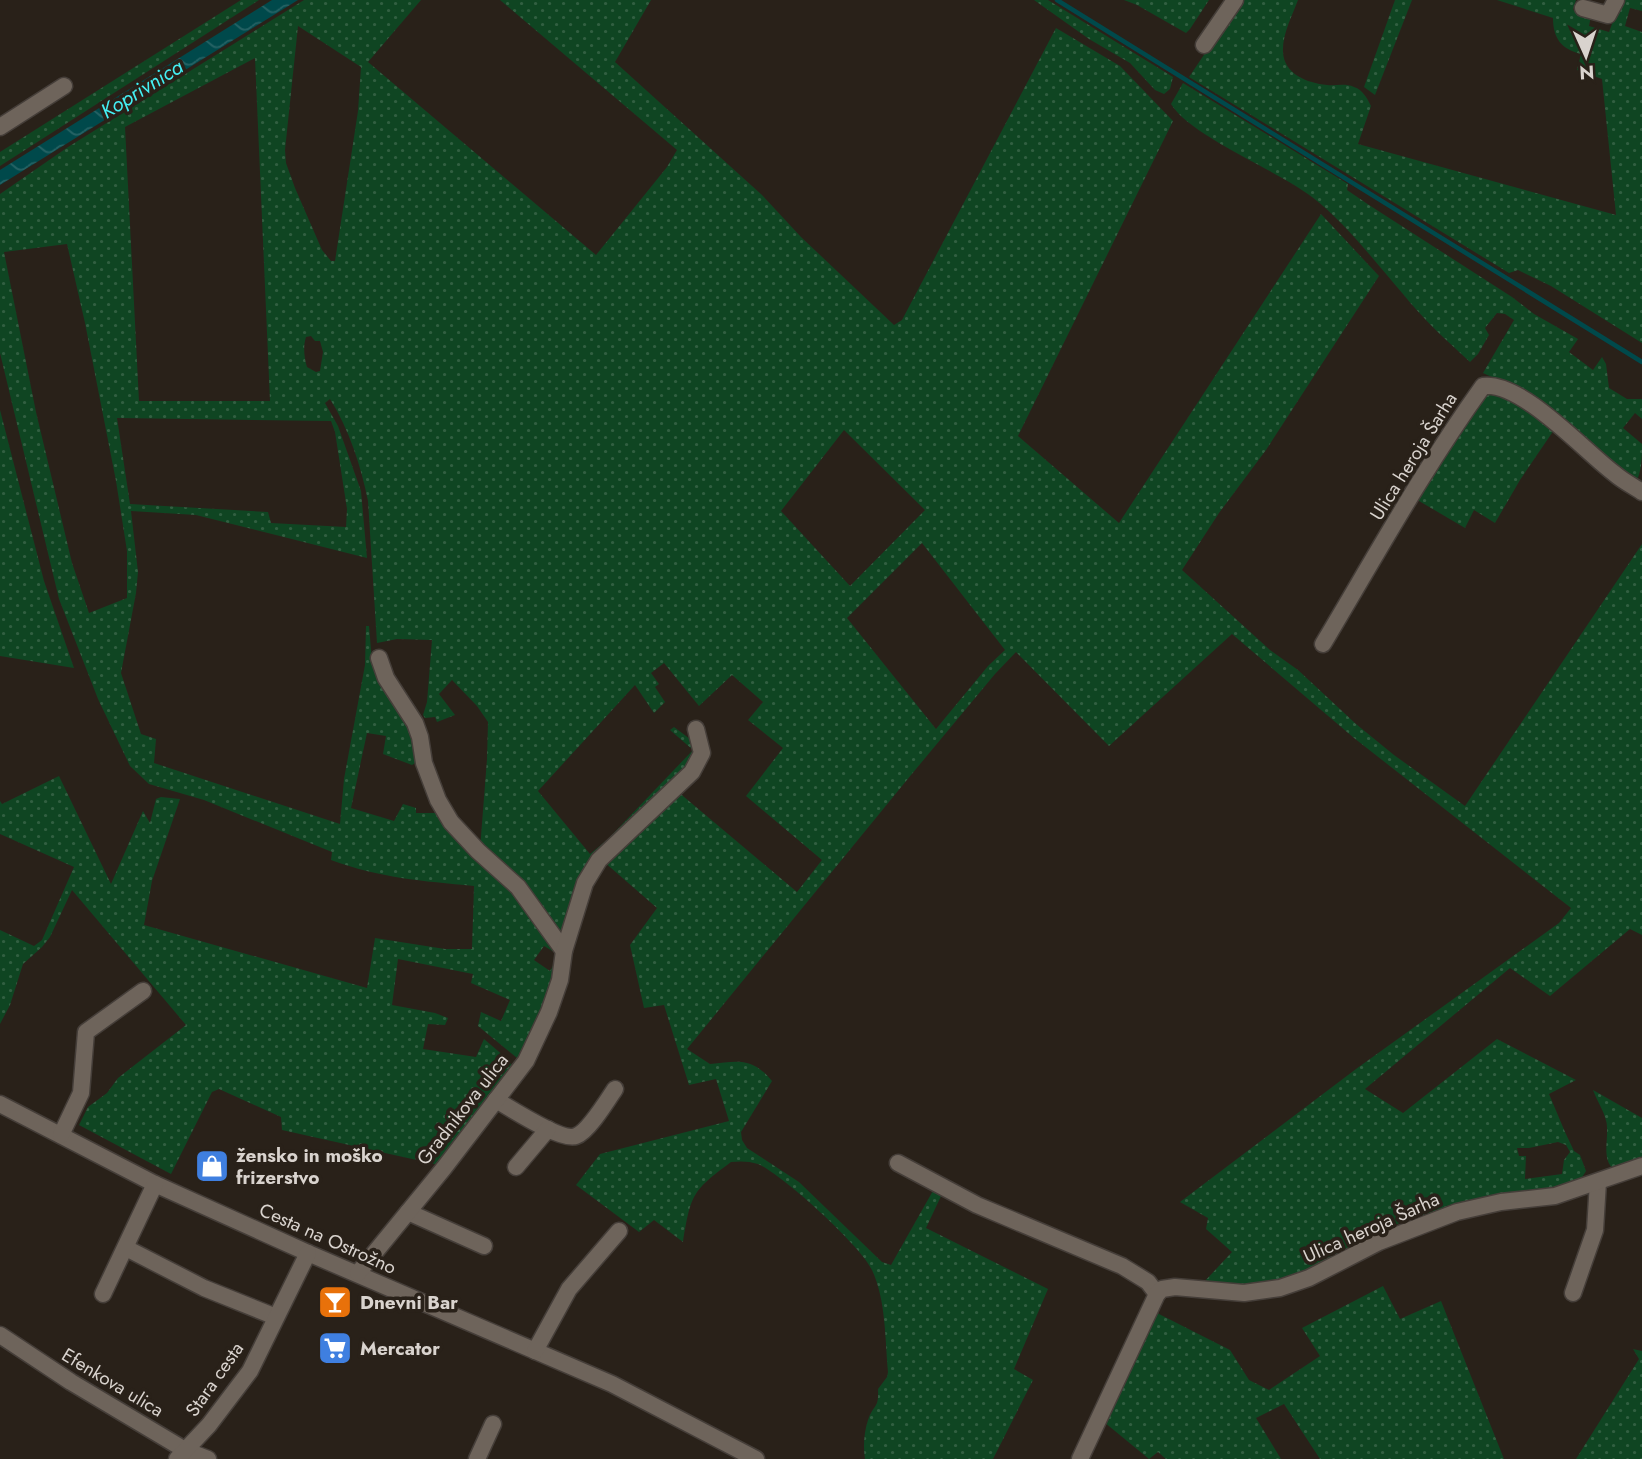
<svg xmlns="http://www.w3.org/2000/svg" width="1642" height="1459" font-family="Jost,sans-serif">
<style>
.grass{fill:url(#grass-dots);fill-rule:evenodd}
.water{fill:url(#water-waves)}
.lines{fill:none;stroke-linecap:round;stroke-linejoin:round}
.stream{stroke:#00494b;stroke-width:4.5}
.minor-casing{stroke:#453e39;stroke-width:19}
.minor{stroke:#6e645b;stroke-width:16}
.labels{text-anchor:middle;stroke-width:7;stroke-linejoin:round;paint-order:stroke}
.street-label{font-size:19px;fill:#d9d3ce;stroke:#292119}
.poi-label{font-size:19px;font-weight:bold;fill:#d9d3ce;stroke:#292119;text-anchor:start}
.water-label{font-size:21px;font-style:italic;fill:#44eff3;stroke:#292119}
</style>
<defs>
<pattern id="grass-dots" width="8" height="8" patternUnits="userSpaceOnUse" patternTransform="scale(1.75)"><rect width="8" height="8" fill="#0f4522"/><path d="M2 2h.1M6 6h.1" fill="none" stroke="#315f41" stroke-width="1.8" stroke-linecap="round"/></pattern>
<pattern id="water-waves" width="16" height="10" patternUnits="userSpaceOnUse" patternTransform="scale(1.75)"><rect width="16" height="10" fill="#00494b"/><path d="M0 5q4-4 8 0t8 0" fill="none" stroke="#256264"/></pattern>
</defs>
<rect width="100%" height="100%" fill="#292119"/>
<g class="grass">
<polygon points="241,0 259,0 0,166 0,152"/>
<path d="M 304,0 L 421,0 L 368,62 L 596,255 L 667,167 L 677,150 L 500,0 L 651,0 L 615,62 L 762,195 L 801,237 L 894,325 L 902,320 L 1056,28 L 1120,66 L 1173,121 L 1018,436 L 1119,523 L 1321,214 L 1379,276 L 1266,450 L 1219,513 L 1182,570 L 1270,650 L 1298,670 L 1356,724 L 1394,755 L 1465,806 L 1642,544 L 1642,935 L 1630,929 L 1550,996 L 1510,968 L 1365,1089 L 1403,1113 L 1497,1039 L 1576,1080 L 1549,1094 L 1565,1132 L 1574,1151 L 1580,1155 L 1586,1171 L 1581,1179 L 1546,1189 L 1481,1199 L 1405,1220 L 1307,1272 L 1260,1287 L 1204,1282 L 1232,1252 L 1206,1229 L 1208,1218 L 1180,1202 L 1356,1069 L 1559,923 L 1571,908 L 1354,738 L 1232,634 L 1109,746 L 1016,652 L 995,674 L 911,775 L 687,1049 L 710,1064 C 739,1061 752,1057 772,1081 L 741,1132 L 742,1140 L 747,1148 L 799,1182 L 882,1262 L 891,1265 L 934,1189 L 942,1194 L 926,1228 L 1048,1289 L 1014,1369 L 1033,1380 L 993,1459 L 865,1459 C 863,1447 864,1432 868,1420 C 874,1403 879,1409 878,1389 L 887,1377 L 888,1372 C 885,1339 886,1300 872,1270 C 861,1246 783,1175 758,1164 C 749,1161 740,1161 731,1162 C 692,1191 691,1194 683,1242 L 654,1220 L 639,1232 L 576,1185 L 600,1154 L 729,1121 L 716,1079 L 689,1085 L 664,1005 L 644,1008 L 630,945 L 657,908 L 603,861 L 677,791 L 797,892 L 822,860 L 746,796 L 783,748 L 748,720 L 763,702 L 732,675 L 699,706 L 664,663 L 651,673 L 659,684 L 655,687 L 665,702 L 654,713 L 635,685 L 538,791 L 590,854 L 608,839 L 693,750 L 670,730 L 674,727 L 694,742 L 693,764 L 591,863 L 562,936 L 480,849 L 487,759 L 488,722 L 477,706 L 452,680 L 439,694 L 455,715 L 437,722 L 435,717 L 425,718 L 423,715 L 427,702 L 432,640 L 397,639 L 377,643 L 368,501 C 361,466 349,429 330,399 L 325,403 L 338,426 L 361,491 L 367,558 L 196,515 L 131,511 L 138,572 L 136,593 L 121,673 L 141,734 L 156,739 L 154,763 L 340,824 L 344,779 L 365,665 L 366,626 L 369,626 L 372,661 L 394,705 L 412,729 L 417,762 L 412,765 L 383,754 L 386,736 L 367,733 L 351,808 L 394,821 L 403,804 L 416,808 L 416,813 L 438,813 L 508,881 L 559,955 L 544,946 L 534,960 L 550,971 L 555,962 L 555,981 L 526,1054 L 517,1058 L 478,1026 L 481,1012 L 501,1021 L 510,1000 L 471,983 L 473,974 L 398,959 L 392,1005 L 435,1013 L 448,1018 L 445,1025 L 428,1024 L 423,1049 L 476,1057 L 484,1039 L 511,1062 L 512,1071 L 439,1165 L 282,1130 L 281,1117 L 219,1089 L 212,1092 L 171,1174 L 79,1125 L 88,1107 L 107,1093 L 118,1078 L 186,1025 L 72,890 L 50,937 L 42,947 L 23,964 L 10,1005 L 0,1024 L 0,930 L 34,946 L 42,940 L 74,867 L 0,834 L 0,801 L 2,804 L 59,776 L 111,884 L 143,811 L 150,823 L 156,799 L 161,797 L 180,799 L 152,881 L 144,925 L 367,988 L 375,938 L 445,949 L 472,949 L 474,886 C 422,881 380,878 331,860 L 332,852 L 204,800 L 149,784 L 130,766 L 98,699 L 59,599 L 0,353 L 0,194 L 68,147 ZM 298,26 L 361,67 L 358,111 L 335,261 L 331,261 L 322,250 L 295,188 L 286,163 L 285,150 ZM 255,58 L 270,401 L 139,401 L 125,127 ZM 67,244 L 85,323 L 116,481 L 127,551 L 127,598 L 89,613 L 72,563 L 36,412 L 4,252 ZM 311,336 L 315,341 L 320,341 L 323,352 L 320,371 L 316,372 L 307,367 C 304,357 303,346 306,337 ZM 117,418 L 331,421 L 335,432 L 347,509 L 346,527 L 271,523 L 268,512 L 130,504 ZM 844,430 L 925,510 L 850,586 L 781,511 ZM 922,543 L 1005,650 L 988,666 L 936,729 L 847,618 ZM 1558,1142 L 1566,1145 L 1570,1152 L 1564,1160 L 1562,1174 L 1525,1179 L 1526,1156 L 1519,1156 L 1517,1148 L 1529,1148 Z"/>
<polygon points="1034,0 1048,0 1173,77 1170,89 1164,94 1155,90 1130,63 1089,39"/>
<polygon points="1124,0 1209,0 1190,29 1186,33 1137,5"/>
<path d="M 1241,0 L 1298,0 C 1292,16 1282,35 1283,52 C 1284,74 1307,83 1327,85 C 1336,86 1345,83 1354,87 C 1363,90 1367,98 1371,106 L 1358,144 L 1616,215 L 1602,79 L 1577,70 L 1581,54 C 1561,49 1553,38 1553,18 L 1497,0 L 1576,0 L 1573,10 L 1591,16 L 1589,26 L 1609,32 L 1621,0 L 1642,0 L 1642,11 L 1630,8 L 1625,26 L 1642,32 L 1642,343 L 1551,286 L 1518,270 L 1509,273 L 1189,77 Z"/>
<polygon points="1395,0 1412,0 1375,95 1364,87"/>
<path d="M 1183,83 L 1348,184 L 1347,190 L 1369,205 L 1512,297 L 1534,314 L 1578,339 L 1569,352 L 1593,370 L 1602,357 L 1606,364 L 1609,388 L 1627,399 L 1642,399 L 1642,419 L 1635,413 L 1623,428 L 1642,444 C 1642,456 1642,474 1635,483 L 1507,384 L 1483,373 L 1514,320 L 1505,314 L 1497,313 L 1485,328 L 1489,335 L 1478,354 L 1470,362 C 1446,340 1423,319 1403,294 C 1375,262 1346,223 1312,197 C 1277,170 1190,136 1171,104 Z"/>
<polygon points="1493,389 1556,427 1520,480 1495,523 1474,510 1465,528 1414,498 1473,403"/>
<polygon points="0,410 44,581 74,668 0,656"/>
<path d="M 1593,1090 L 1642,1118 L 1642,1159 L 1614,1170 C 1602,1159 1608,1142 1607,1127 C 1607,1116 1597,1101 1593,1090 Z"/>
<polygon points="1383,1286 1400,1319 1441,1301 1504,1459 1320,1459 1284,1404 1256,1418 1281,1459 1166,1459 1158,1452 1149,1459 1104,1422 1157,1313 1230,1350 1249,1380 1269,1390 1320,1356 1302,1328"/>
<polygon points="1633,1349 1642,1351 1642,1459 1576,1459 1639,1359"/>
</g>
<polygon class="water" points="272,0 298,0 0,185 0,170"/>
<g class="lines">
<polyline class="stream" points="1057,0 1642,362"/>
<g class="minor-casing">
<g id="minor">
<polyline points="1583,8 1608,15 1616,0"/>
<polyline points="1204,45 1235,0"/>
<polyline points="0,127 64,86"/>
<path d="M 1323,644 C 1375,557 1424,468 1483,386 C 1522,381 1585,452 1615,474 C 1623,481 1633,486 1642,492"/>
<polyline points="379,658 386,678 415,723 420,737 424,763 438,800 451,822 478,851 518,887 564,951"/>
<path d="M 496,1100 C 510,1108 562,1142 576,1136 C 588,1132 607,1101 615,1089"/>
<polyline points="0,1104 155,1184 308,1253 612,1384 756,1459"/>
<polyline points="61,1135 81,1093 86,1032 143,991"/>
<polyline points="898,1163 977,1205 1122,1266 1148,1282 1157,1294"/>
<polyline points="516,1167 548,1129"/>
<polyline points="408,1212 484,1246"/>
<polyline points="126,1248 204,1288 276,1317"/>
<polyline points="358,1273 444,1168 526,1061 549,1012 560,980 564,951 585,883 599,860 692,772 702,753 696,729"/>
<polyline points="1573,1293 1595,1230 1598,1182"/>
<polyline points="103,1294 155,1184"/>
<polyline points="0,1335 71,1382 185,1450 208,1459"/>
<polyline points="535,1351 569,1289 619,1231"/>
<polyline points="177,1459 209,1425 250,1371 308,1253"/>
<polyline points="477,1459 493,1424"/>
<polyline points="1080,1459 1157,1294 1162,1289 1175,1287 1244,1293 1280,1288 1309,1278 1379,1242 1457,1212 1501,1202 1555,1196 1642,1166"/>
</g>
</g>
<use href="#minor" class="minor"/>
</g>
<defs>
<g id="shop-square" transform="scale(1.75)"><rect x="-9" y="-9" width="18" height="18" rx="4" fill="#3f7fe0" stroke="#292119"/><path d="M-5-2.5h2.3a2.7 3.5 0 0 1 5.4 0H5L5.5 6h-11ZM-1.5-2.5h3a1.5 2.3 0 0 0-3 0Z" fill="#fff"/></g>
<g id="bar-square" transform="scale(1.75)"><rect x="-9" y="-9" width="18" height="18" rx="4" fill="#e8710a" stroke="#292119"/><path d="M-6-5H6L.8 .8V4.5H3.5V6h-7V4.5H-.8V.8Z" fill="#fff"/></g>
<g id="supermarket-square" transform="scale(1.75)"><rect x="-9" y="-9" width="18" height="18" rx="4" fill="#3f7fe0" stroke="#292119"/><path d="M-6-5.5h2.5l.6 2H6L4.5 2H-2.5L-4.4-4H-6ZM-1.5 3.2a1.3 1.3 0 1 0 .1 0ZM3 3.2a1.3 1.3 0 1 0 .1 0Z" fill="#fff"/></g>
</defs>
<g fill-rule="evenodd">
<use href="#shop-square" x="212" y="1166"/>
<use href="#bar-square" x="335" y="1302"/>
<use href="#supermarket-square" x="335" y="1348"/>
</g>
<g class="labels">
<g class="street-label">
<text transform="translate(1413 456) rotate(-58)" y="7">Ulica heroja Šarha</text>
<text transform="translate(462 1109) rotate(-52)" y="7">Gradnikova ulica</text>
<text transform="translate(1371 1227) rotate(-24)" y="7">Ulica heroja Šarha</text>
<text transform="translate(328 1238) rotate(24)" y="7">Cesta na Ostrožno</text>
<text transform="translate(214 1379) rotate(-55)" y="7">Stara cesta</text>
<text transform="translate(113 1382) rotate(31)" y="7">Efenkova ulica</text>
</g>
<g class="poi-label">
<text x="236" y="1162">žensko in moško<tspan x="236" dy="22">frizerstvo</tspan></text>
<text x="360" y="1309">Dnevni Bar</text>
<text x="360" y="1355">Mercator</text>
</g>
<g class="water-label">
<text transform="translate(142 89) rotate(-32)" y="7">Koprivnica</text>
</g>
</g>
<g transform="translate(1586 56) rotate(177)" stroke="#292119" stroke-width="5" paint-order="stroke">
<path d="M0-5L12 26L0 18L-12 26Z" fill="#d9d3ce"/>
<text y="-10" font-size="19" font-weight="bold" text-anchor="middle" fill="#d9d3ce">N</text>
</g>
</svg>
